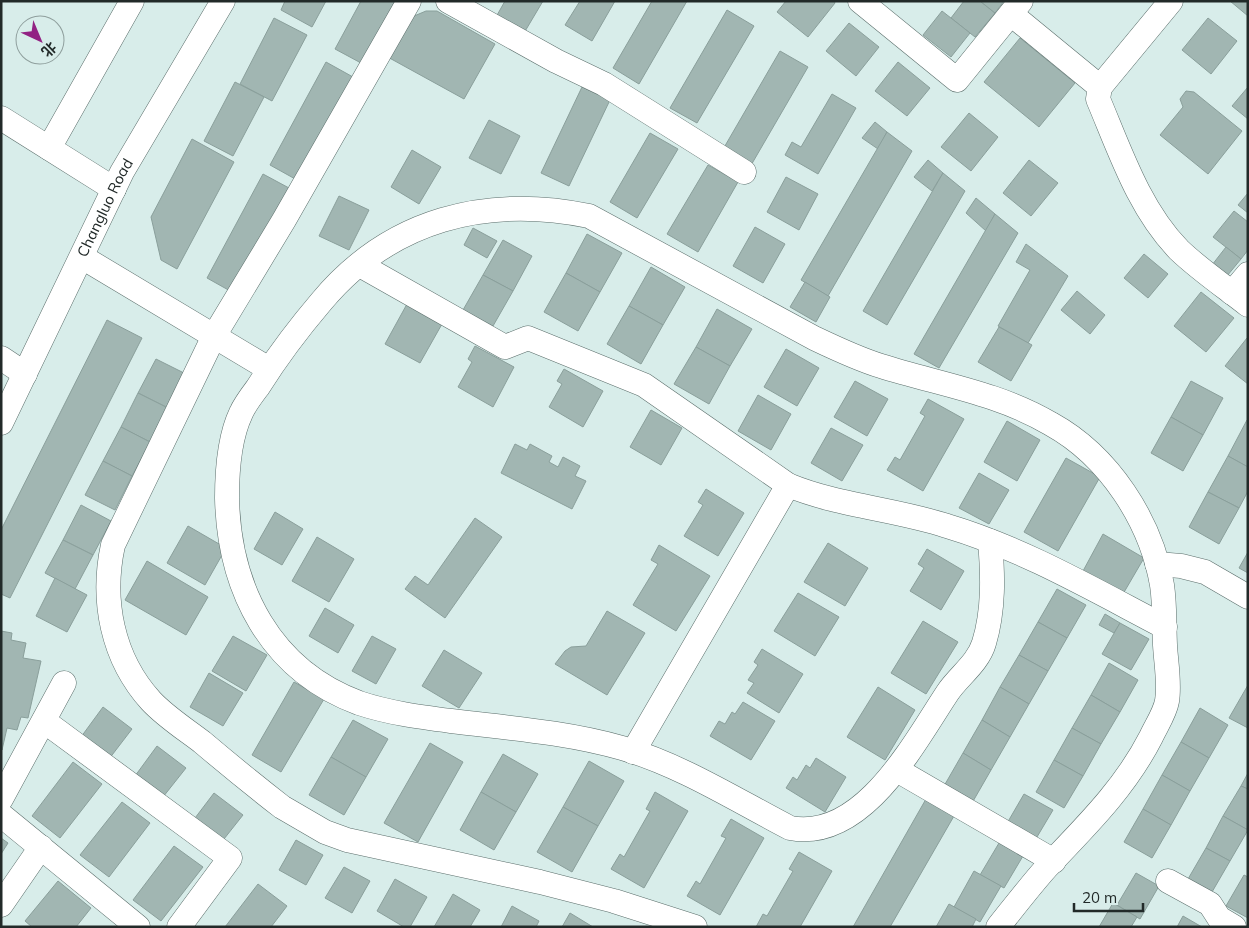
<svg xmlns="http://www.w3.org/2000/svg" width="1249" height="928" font-family="Mulish,'Noto Sans SC',sans-serif">
<style>
.building{fill:#a1b6b2;stroke:#8a9f9b}
.lines{fill:none;stroke-linecap:round;stroke-linejoin:round}
.minor-casing{stroke:#5b6e6b;stroke-width:25}
.minor{stroke:#fff;stroke-width:24}
.labels{text-anchor:middle;stroke-width:4;stroke-linejoin:round;paint-order:stroke}
.street-label{font-size:15px;fill:#222a29;stroke:#d8edea}
</style>
<rect width="100%" height="100%" fill="#d8edea"/>
<g class="building">
<polygon points="285,1 326,1 312,27 281,10"/>
<polygon points="361,1 395,1 361,63 335,49"/>
<polygon points="505,1 543,1 524,33 496,17"/>
<polygon points="580,1 615,1 592,41 565,25"/>
<polygon points="652,1 687,1 639,84 613,68"/>
<polygon points="786,1 834,1 835,3 808,37 777,12"/>
<polygon points="964,1 980,1 995,13 975,37 951,18"/>
<polygon points="980,1 1004,1 995,13"/>
<polygon points="1230,1 1248,1 1248,16"/>
<polygon points="727,10 754,26 697,123 670,108"/>
<polygon points="426,11 437,11 495,44 464,99 384,55 407,19"/>
<polygon points="942,11 970,33 951,57 923,35"/>
<polygon points="274,18 307,35 272,101 240,84"/>
<polygon points="1208,18 1237,41 1211,74 1182,50"/>
<polygon points="849,23 879,47 856,76 826,51"/>
<polygon points="1020,38 1075,83 1039,127 984,82"/>
<polygon points="780,51 808,67 750,167 722,151"/>
<polygon points="326,62 353,77 297,180 270,165"/>
<polygon points="898,62 930,88 907,116 875,91"/>
<polygon points="235,82 264,97 233,156 204,141"/>
<polygon points="582,87 610,100 569,186 541,173"/>
<polygon points="1248,87 1248,119 1232,106"/>
<polygon points="1186,91 1194,92 1242,131 1208,174 1160,135 1183,107 1180,99"/>
<polygon points="832,94 856,108 818,174 785,155 792,142 801,147"/>
<polygon points="969,113 998,137 971,171 941,147"/>
<polygon points="489,120 520,136 501,174 469,158"/>
<polygon points="875,122 887,132 878,149 862,138"/>
<polygon points="887,132 912,151 828,296 801,280"/>
<polygon points="650,133 678,149 637,218 610,202"/>
<polygon points="192,139 234,162 177,269 161,260 151,217"/>
<polygon points="412,150 441,167 419,204 391,187"/>
<polygon points="928,160 943,173 932,191 914,177"/>
<polygon points="1029,160 1058,183 1031,216 1003,193"/>
<polygon points="708,165 738,182 698,252 667,234"/>
<polygon points="943,173 965,191 887,325 863,311"/>
<polygon points="263,174 289,188 232,292 207,278"/>
<polygon points="786,177 818,194 799,230 767,212"/>
<polygon points="1248,193 1248,213 1238,205"/>
<polygon points="339,196 369,210 349,250 319,236"/>
<polygon points="976,198 995,214 986,231 966,213"/>
<polygon points="1234,211 1248,222 1248,250 1241,259 1213,237"/>
<polygon points="995,214 1018,233 939,368 914,354"/>
<polygon points="755,227 785,244 763,283 733,266"/>
<polygon points="473,228 497,241 487,258 464,245"/>
<polygon points="587,234 622,253 600,292 566,273"/>
<polygon points="503,240 532,256 513,291 483,275"/>
<polygon points="1026,244 1068,276 1028,343 998,326 1030,270 1016,262"/>
<polygon points="1226,247 1241,259 1227,276 1212,265"/>
<polygon points="1144,254 1168,274 1148,298 1124,278"/>
<polygon points="651,267 685,287 663,325 629,306"/>
<polygon points="566,273 600,292 578,331 544,312"/>
<polygon points="483,275 513,291 493,326 463,310"/>
<polygon points="805,282 830,297 816,322 790,307"/>
<polygon points="1077,291 1105,315 1090,334 1061,310"/>
<polygon points="1201,292 1234,318 1206,352 1174,326"/>
<polygon points="407,304 442,324 420,363 385,344"/>
<polygon points="629,306 663,325 641,364 607,344"/>
<polygon points="717,309 752,329 730,366 696,347"/>
<polygon points="107,320 142,338 10,598 1,594 1,530"/>
<polygon points="999,327 1032,345 1011,381 978,362"/>
<polygon points="1247,338 1248,338 1248,384 1225,366"/>
<polygon points="475,346 514,367 493,407 458,387 472,362 468,359"/>
<polygon points="696,347 730,366 709,404 674,384"/>
<polygon points="786,349 819,368 797,406 764,387"/>
<polygon points="156,359 186,374 168,408 138,393"/>
<polygon points="564,369 603,391 583,427 549,407 562,384 557,381"/>
<polygon points="855,381 888,399 867,436 834,417"/>
<polygon points="1191,381 1223,398 1203,435 1171,417"/>
<polygon points="138,393 168,408 150,442 121,427"/>
<polygon points="758,395 791,414 771,450 738,431"/>
<polygon points="928,399 964,419 923,491 887,470 895,457 900,460 925,416 920,413"/>
<polygon points="651,410 682,428 661,465 630,447"/>
<polygon points="1171,417 1203,435 1183,471 1151,453"/>
<polygon points="1247,420 1248,421 1248,467 1228,456"/>
<polygon points="1007,421 1040,440 1017,481 984,462"/>
<polygon points="121,427 150,442 132,476 103,461"/>
<polygon points="831,428 863,445 842,481 811,463"/>
<polygon points="515,444 527,450 530,444 552,456 549,462 558,467 563,457 580,466 575,476 586,481 572,509 501,473"/>
<polygon points="1228,456 1248,467 1248,491 1239,508 1208,492"/>
<polygon points="1066,458 1100,477 1058,551 1024,532"/>
<polygon points="103,461 132,476 115,510 85,495"/>
<polygon points="979,473 1009,490 989,524 959,508"/>
<polygon points="706,489 744,513 718,556 684,536 703,505 698,502"/>
<polygon points="1208,492 1239,508 1219,544 1189,527"/>
<polygon points="81,505 111,521 93,555 63,540"/>
<polygon points="275,512 303,529 282,565 254,549"/>
<polygon points="475,518 502,537 445,618 405,589 415,576 428,585"/>
<polygon points="188,526 226,548 205,585 167,563"/>
<polygon points="1103,534 1144,558 1123,594 1083,571"/>
<polygon points="317,537 354,559 329,602 292,581"/>
<polygon points="63,540 93,555 75,589 45,573"/>
<polygon points="828,543 868,568 845,606 804,582"/>
<polygon points="659,545 710,576 676,631 633,605 658,564 651,560"/>
<polygon points="927,549 964,571 941,610 910,591 924,568 918,564"/>
<polygon points="1248,552 1248,573 1239,568"/>
<polygon points="147,561 208,597 186,635 125,600"/>
<polygon points="55,578 87,595 67,632 36,616"/>
<polygon points="1057,589 1086,605 1067,638 1038,622"/>
<polygon points="798,593 839,617 815,656 774,631"/>
<polygon points="325,608 354,625 338,653 309,636"/>
<polygon points="607,611 645,633 607,695 555,664 565,651 571,647 586,646"/>
<polygon points="1105,614 1120,623 1114,633 1099,625"/>
<polygon points="923,621 958,642 926,694 891,673"/>
<polygon points="1038,622 1067,638 1048,671 1019,655"/>
<polygon points="1120,623 1149,639 1131,670 1102,654"/>
<polygon points="1,631 12,633 11,640 26,643 23,658 41,661 28,718 21,717 17,730 7,728 2,750"/>
<polygon points="233,636 267,655 246,691 212,671"/>
<polygon points="372,636 396,649 376,684 352,671"/>
<polygon points="762,649 803,674 779,713 747,693 754,683 748,680 758,665 754,662"/>
<polygon points="444,650 482,673 459,708 422,686"/>
<polygon points="1019,655 1048,671 1029,704 1000,687"/>
<polygon points="1109,663 1138,680 1120,712 1091,695"/>
<polygon points="209,673 243,693 223,726 190,707"/>
<polygon points="294,682 324,699 281,772 252,755"/>
<polygon points="1248,685 1248,728 1229,718"/>
<polygon points="878,687 915,710 885,760 847,737"/>
<polygon points="1000,687 1029,704 1010,737 982,720"/>
<polygon points="1091,695 1120,712 1101,744 1072,728"/>
<polygon points="743,702 775,721 751,760 710,736 719,721 725,724 732,712 735,714"/>
<polygon points="103,707 132,729 109,759 81,737"/>
<polygon points="1200,708 1228,725 1209,758 1181,742"/>
<polygon points="353,720 388,739 366,777 331,757"/>
<polygon points="982,720 1010,737 991,770 963,753"/>
<polygon points="1072,728 1101,744 1083,776 1054,760"/>
<polygon points="1181,742 1209,758 1190,791 1162,775"/>
<polygon points="430,743 463,762 418,842 384,823"/>
<polygon points="157,746 186,768 163,797 135,776"/>
<polygon points="963,753 991,770 972,803 944,786"/>
<polygon points="503,754 538,774 516,812 481,792"/>
<polygon points="331,757 366,777 344,815 309,795"/>
<polygon points="816,758 846,777 825,812 786,788 793,777 797,780 806,765 810,768"/>
<polygon points="1054,760 1083,776 1064,808 1036,792"/>
<polygon points="589,761 624,781 598,826 563,807"/>
<polygon points="73,762 102,784 60,838 32,816"/>
<polygon points="1248,773 1248,789 1241,786"/>
<polygon points="1162,775 1190,791 1171,825 1143,809"/>
<polygon points="1241,786 1248,789 1248,830 1223,816"/>
<polygon points="481,792 516,812 494,850 460,830"/>
<polygon points="655,792 688,811 644,888 611,869 620,854 624,857 650,811 646,809"/>
<polygon points="214,793 243,815 220,844 192,822"/>
<polygon points="1024,794 1053,810 1034,842 1006,825"/>
<polygon points="926,799 954,816 890,927 853,927"/>
<polygon points="122,802 150,823 109,877 80,855"/>
<polygon points="563,807 598,826 572,872 537,852"/>
<polygon points="1143,809 1171,825 1152,858 1124,842"/>
<polygon points="1223,816 1248,830 1230,861 1206,848"/>
<polygon points="731,819 764,838 720,915 687,896 696,881 700,884 726,838 721,836"/>
<polygon points="1,838 8,843 1,854"/>
<polygon points="296,840 323,855 306,885 279,870"/>
<polygon points="999,843 1023,856 1004,888 980,875"/>
<polygon points="174,846 203,867 161,921 133,900"/>
<polygon points="1206,848 1230,861 1212,892 1188,879"/>
<polygon points="799,852 832,871 800,927 756,927 763,914 767,916 793,871 789,869"/>
<polygon points="344,867 370,881 352,913 325,898"/>
<polygon points="974,871 1001,886 980,922 954,907"/>
<polygon points="1136,873 1159,886 1140,919 1117,905"/>
<polygon points="1244,875 1248,877 1248,918 1226,906"/>
<polygon points="395,879 427,897 410,927 404,927 377,911"/>
<polygon points="58,881 91,908 76,927 32,927 25,921"/>
<polygon points="258,884 287,906 271,927 225,927"/>
<polygon points="453,894 480,910 470,927 434,927"/>
<polygon points="1113,903 1137,917 1131,927 1099,927"/>
<polygon points="949,904 976,919 972,927 936,927"/>
<polygon points="512,906 539,921 536,927 501,927"/>
<polygon points="570,913 593,927 562,927"/>
<polygon points="1183,916 1202,927 1177,927"/>
</g>
<g class="lines">
<g class="minor-casing">
<g id="minor">
<path d="M 409,1 L 284,220 L 214,336 L 113,545 C 101,600 112,658 151,701 C 166,717 185,729 202,742 C 228,764 255,786 282,807 L 325,832 L 347,840 L 540,882 L 614,901 L 695,927"/>
<polyline points="448,1 556,61 604,84 744,172"/>
<polyline points="860,1 957,80 1021,1"/>
<path d="M 1011,14 L 1100,87 L 1098,99 C 1120,151 1139,209 1179,250 C 1200,270 1225,287 1248,305"/>
<polyline points="1100,87 1171,1"/>
<polyline points="1,118 114,189"/>
<polyline points="49,148 132,1"/>
<polyline points="82,257 269,369"/>
<path d="M 360,265 L 505,347 L 528,338 L 644,385 L 788,485 C 839,506 895,509 947,526 C 1024,549 1094,590 1165,627"/>
<polyline points="1232,293 1248,274"/>
<polyline points="1,358 25,374"/>
<path id="s1" d="M 1,423 L 122,172 L 223,1"/>
<path d="M 990,541 C 993,575 994,610 984,643 C 978,663 959,676 948,692 C 914,743 863,842 790,828 C 736,800 681,765 622,748 C 566,732 508,728 451,721 C 420,717 389,713 359,703 C 270,670 229,589 227,498 C 227,471 229,438 241,413 C 245,404 252,395 258,387 C 277,357 298,329 321,302 C 390,219 486,195 589,216 L 814,338 C 835,348 858,359 881,366 C 938,384 999,393 1051,424 C 1109,456 1151,521 1162,585 C 1165,605 1164,625 1165,645 C 1166,663 1170,684 1167,701 C 1165,713 1156,726 1151,737 C 1125,788 1086,826 1047,867 C 1030,886 1014,907 998,927"/>
<polyline points="1157,564 1181,566 1205,572 1248,597"/>
<polyline points="44,721 230,858 179,927"/>
<polyline points="633,752 788,485"/>
<polyline points="897,770 1054,861"/>
<polyline points="1,799 64,683"/>
<polyline points="1,815 138,927"/>
<polyline points="1168,881 1210,904 1219,918 1234,927"/>
<polyline points="1,905 41,847"/>
</g>
</g>
<use href="#minor" class="minor"/>
</g>
<g class="labels">
<g class="street-label">
<text dy="5" stroke="none"><textPath href="#s1" startOffset="239">Changluo Road</textPath></text>
</g>
</g>
<rect width="1249" height="928" fill="none" stroke="#222a29" stroke-width="5"/>
<g transform="translate(40 40) rotate(136)"><circle r="24" fill="#d8edea" stroke="#8f9f9d"/>
<path d="M0-4L9 19L0 12L-9 19Z" fill="#922283"/>
<text y="-8" font-size="14" font-weight="bold" text-anchor="middle" fill="#222a29">北</text>
</g>
<path d="M1074 903v8h69v-8" fill="none" stroke="#222a29" stroke-width="2.5"/>
<text x="1082" y="903" font-size="15" fill="#222a29" stroke="#d8edea" stroke-width="4" paint-order="stroke">20 m</text>
</svg>
